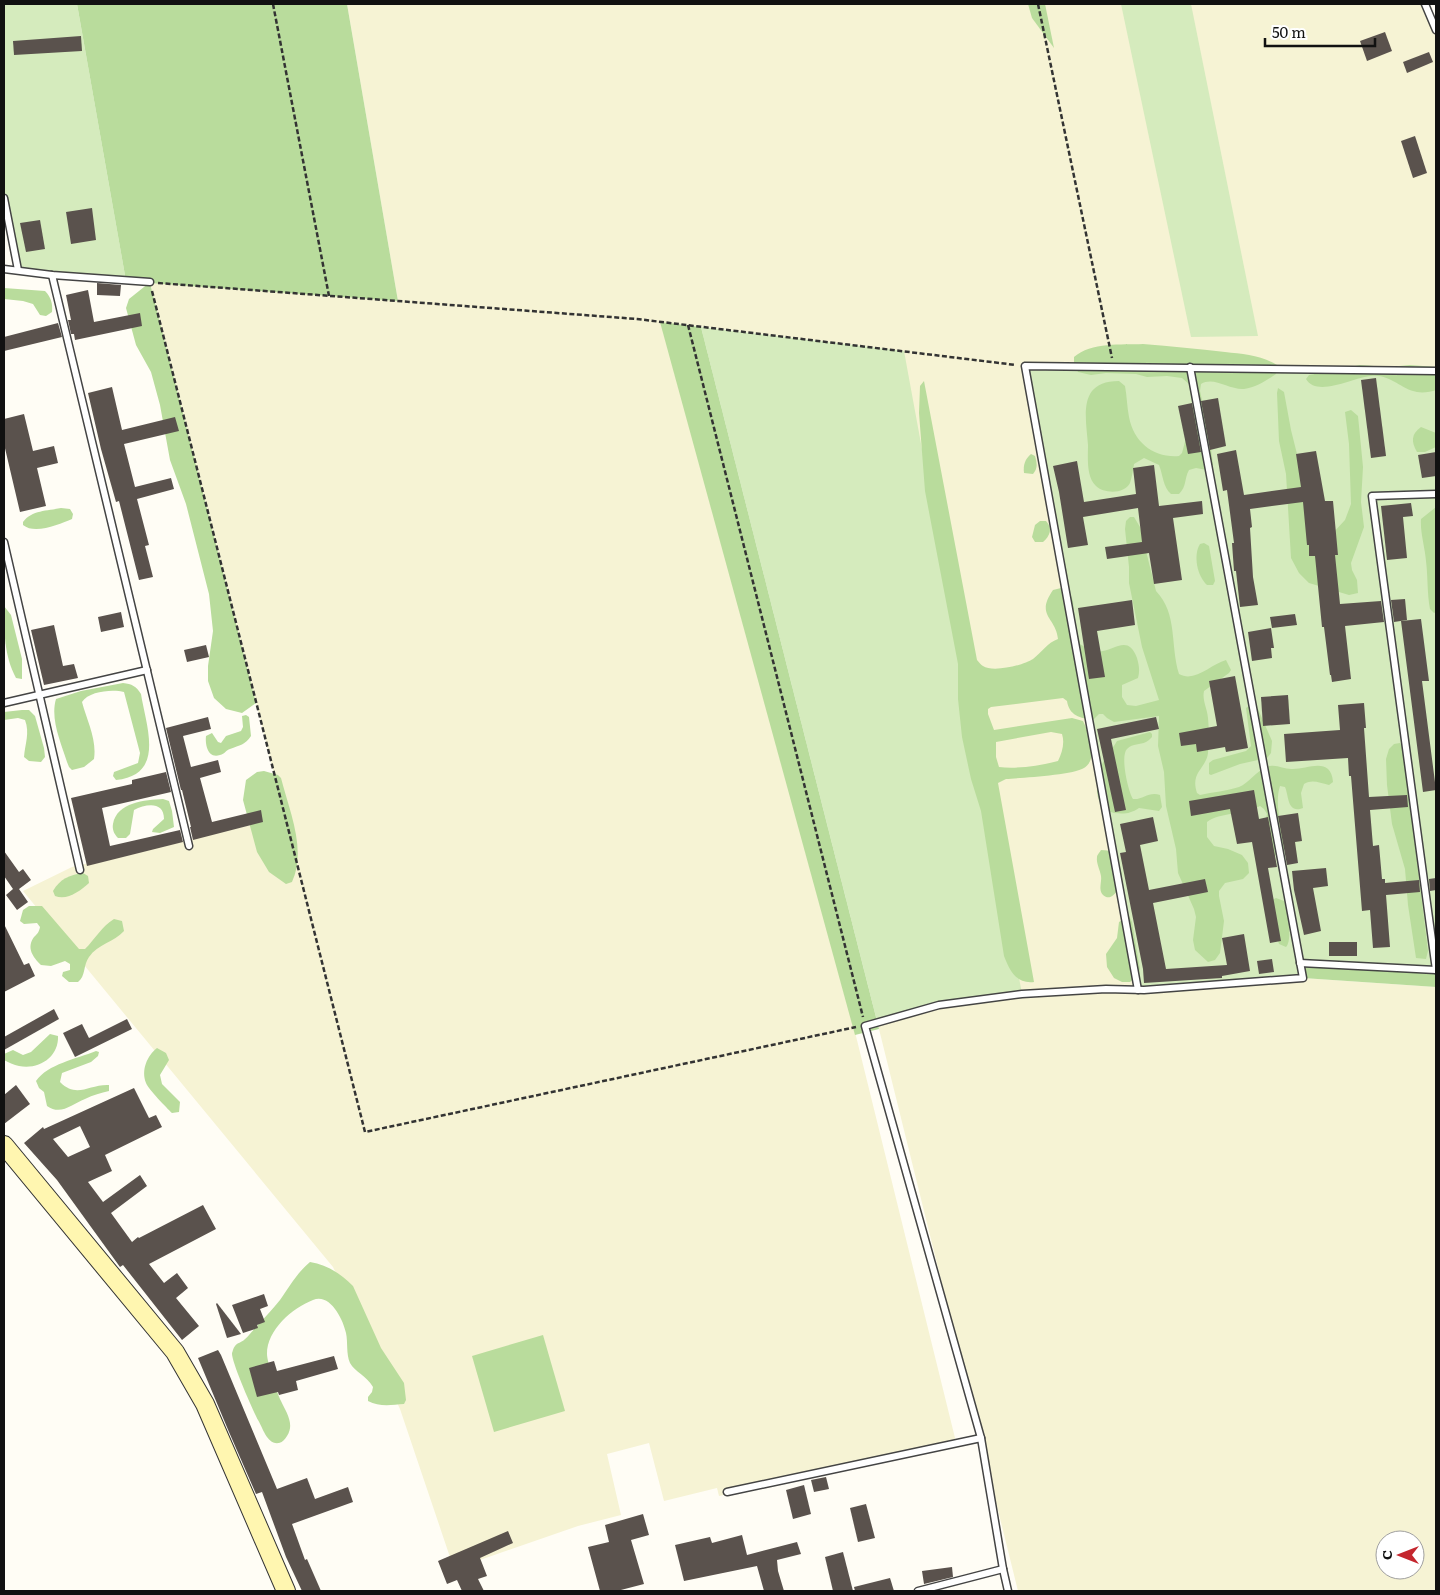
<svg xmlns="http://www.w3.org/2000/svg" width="1440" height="1595" font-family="Literata,serif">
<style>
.farmland{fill:#f6f3d4;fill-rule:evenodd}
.green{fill:#d5ebbd}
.forest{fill:#b9dc9c;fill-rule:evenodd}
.building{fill:#5a524d;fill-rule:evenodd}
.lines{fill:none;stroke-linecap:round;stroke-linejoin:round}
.lane-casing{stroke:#444;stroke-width:9}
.secondary-casing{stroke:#333;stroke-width:20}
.path{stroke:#333;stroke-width:2.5;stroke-dasharray:5 2.5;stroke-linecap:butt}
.lane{stroke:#fff;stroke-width:6}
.secondary{stroke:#fff6b0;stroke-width:18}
</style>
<rect width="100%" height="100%" fill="#fffdf5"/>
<path class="farmland" d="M 347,4 L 1425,4 L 1436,30 L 1436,371 L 1303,978 L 1436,987 L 1436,1591 L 1018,1591 L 877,1021 L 903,351 L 688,325 L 854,1028 L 957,1446 L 719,1496 L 717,1488 L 664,1501 L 649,1443 L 607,1454 L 621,1515 L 578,1526 L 454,1569 L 400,1409 L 333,1267 L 23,891 L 72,867 L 285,817 L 150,282 L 398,301 ZM 1385,1540 L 1415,1540 L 1415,1570 L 1385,1570 Z"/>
<g class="green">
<polygon points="4,4 77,4 126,281 18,270 4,198"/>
<polygon points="1121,4 1191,4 1258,336 1191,337"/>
<polygon points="701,327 904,351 1022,994 939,1005 877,1021"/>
<polygon points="1025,366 1436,371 1436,970 1303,978 1138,990"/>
</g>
<g class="forest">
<polygon points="77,4 347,4 398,301 150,283 256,703 242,713 226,709 214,698 208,681 208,666 213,631 209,594 186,504 170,460 160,405 151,372 136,345 126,308 129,299 149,283 126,281"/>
<polygon points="1028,4 1045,4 1054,48 1032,18"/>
<path d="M 4,288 L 45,291 C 51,297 53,304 52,312 L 46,316 L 40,315 L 33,304 L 23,301 L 4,299 Z"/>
<polygon points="660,322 701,327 879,1029 855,1035"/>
<path d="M 1143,344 C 1171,346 1198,349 1225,352 C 1243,354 1261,355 1277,365 L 1276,374 C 1266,381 1256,387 1244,389 C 1229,390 1214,376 1201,384 L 1200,391 L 1209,432 L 1213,465 L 1207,470 L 1196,468 L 1189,470 C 1184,479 1187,486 1179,494 L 1171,494 C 1163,487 1163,475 1159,465 L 1144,458 L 1134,464 C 1133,470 1132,477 1130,483 C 1125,494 1104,494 1096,486 C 1086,477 1088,457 1088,445 C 1086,417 1077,381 1119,381 L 1125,386 C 1127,397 1127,407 1129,417 C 1134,443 1154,458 1179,456 L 1182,453 L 1194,408 L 1189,384 L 1182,378 L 1167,376 L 1147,377 L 1136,374 L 1106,373 L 1091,375 L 1078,372 L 1074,363 L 1074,357 C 1091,342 1122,345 1143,344 Z"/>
<path d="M 1360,365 L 1388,367 L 1410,365 L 1436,367 L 1436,390 C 1431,392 1423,393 1417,392 C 1400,389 1391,374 1371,376 C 1354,377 1317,398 1306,379 L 1309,375 Z"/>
<path d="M 924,381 L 977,660 C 979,662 981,665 983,666 C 993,673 1024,665 1033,659 C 1042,652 1047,643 1058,639 C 1056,617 1035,616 1053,590 L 1061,588 L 1070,593 L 1073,601 L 1075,623 L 1080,644 C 1084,646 1089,651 1094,651 C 1112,655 1127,631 1137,658 C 1139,665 1140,671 1138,678 L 1122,685 L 1122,697 L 1127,705 L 1136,706 L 1159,700 L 1142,647 L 1129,583 L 1129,567 L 1125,529 L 1126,521 L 1130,517 L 1134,517 L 1140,527 L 1156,591 C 1178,614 1170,645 1179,674 C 1195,683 1211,664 1226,660 L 1231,670 L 1229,673 L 1204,691 C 1202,700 1207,708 1208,718 C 1209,728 1209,742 1208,753 C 1206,769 1190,772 1197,793 L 1200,795 C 1213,792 1227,791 1239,787 C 1249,783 1256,771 1267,767 C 1276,763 1284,770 1293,769 C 1308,769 1331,756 1333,782 L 1329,785 C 1319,783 1313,779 1304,784 L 1301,793 L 1303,808 C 1287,814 1289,796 1285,787 L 1280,786 C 1274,804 1282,829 1285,848 C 1283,853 1278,855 1273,856 L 1264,827 L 1267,814 L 1264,809 L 1260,806 C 1244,815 1220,812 1207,822 L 1207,837 L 1214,846 L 1228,849 L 1242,855 L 1248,863 L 1249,873 L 1243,879 L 1225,883 L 1219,891 L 1219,896 L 1224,921 L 1220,953 L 1215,960 L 1208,962 L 1195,950 L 1193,940 L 1196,917 L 1194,909 L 1178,873 L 1176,849 L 1166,806 L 1164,772 L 1158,746 L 1159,716 L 1114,722 L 1107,718 L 1103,714 L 1099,714 L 1094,719 C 1080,719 1069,715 1067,701 L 1063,698 L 991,707 L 988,709 L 988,714 L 994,730 L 1072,718 L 1083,721 C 1089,733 1099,759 1084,768 C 1073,775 1021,778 1006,779 L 998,783 L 1034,982 C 1016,984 1010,971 1004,956 L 981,811 L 971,779 L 962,737 L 958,699 L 958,664 L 925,491 L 919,413 L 920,386 ZM 1051,732 L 1062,734 C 1065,743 1062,753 1058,761 C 1040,766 1017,769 999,767 L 996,757 L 996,742 Z"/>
<polygon points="1278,388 1284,392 1291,430 1316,530 1333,533 1345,520 1351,504 1349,444 1345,412 1351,410 1358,416 1363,467 1361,502 1364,527 1351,563 1352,570 1357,580 1358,593 1349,595 1309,583 1299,573 1291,558 1286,474 1279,441 1277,393"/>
<path d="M 1421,427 L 1436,433 L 1436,447 L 1425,452 L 1417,452 C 1411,442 1411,434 1421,427 Z"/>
<path d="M 1031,454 L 1035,456 C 1037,463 1038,468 1033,474 L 1024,473 C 1023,465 1025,459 1031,454 Z"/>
<path d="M 1436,507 L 1436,612 L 1434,613 L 1430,609 C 1427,593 1428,577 1426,561 C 1425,547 1420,533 1421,519 Z"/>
<path d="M 61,508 L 70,509 L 73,514 L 72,519 C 60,524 35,535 23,525 L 23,522 C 32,510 47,511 61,508 Z"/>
<path d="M 1040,521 L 1046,521 C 1053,528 1050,536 1043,542 L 1035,542 L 1032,537 L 1035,525 Z"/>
<path d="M 1204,543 L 1209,546 L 1215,581 L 1213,585 L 1207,585 C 1197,576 1193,555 1200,544 Z"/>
<path d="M 4,606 L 11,615 L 22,659 L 22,679 L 16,678 C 4,656 4,631 4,606 Z"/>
<path d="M 123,683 C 132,684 136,686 141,694 C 146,726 166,775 116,780 L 113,776 L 114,772 L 138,763 L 140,753 L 124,692 C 113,689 89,691 82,702 C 87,721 97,739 94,759 L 84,767 L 72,770 L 69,767 L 67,762 C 61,743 50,719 56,699 L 81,691 Z"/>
<polygon points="1249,706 1258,709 1272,741 1271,753 1267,758 1240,764 1211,775 1209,774 1209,763 1213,760 1246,751 1251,746 1246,708"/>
<path d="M 22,710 L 29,710 L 35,716 L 44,748 L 45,757 L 41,762 L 29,761 L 24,757 C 25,744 30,733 25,720 L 18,718 L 4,720 L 4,712 Z"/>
<path d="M 246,715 L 249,717 L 251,736 C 245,745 240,745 230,749 C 226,750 225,754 220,755 C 208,759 205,745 206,736 L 212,733 L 218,742 L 221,743 L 226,736 L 241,731 L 243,727 L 242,716 Z"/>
<path d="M 1150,732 L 1152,734 L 1152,737 C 1150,739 1148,741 1146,742 C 1140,745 1133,743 1127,749 C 1120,756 1128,791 1133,799 C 1143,800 1149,791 1160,795 L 1162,807 L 1159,811 L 1139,808 C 1130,814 1124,814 1114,813 C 1093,809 1095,783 1101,767 C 1104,758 1112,750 1117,741 Z"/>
<polygon points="1400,743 1403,747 1428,951 1426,959 1416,958 1408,905 1405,869 1392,824 1387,785 1386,759 1389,749 1394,744"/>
<path d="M 264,771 L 278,775 L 281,778 C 289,810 307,850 292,882 L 286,884 L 269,872 L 257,852 L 243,800 L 246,780 L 257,772 Z"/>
<path d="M 163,799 L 169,801 L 172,811 L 174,827 L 160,833 L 152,832 L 153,829 L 164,819 C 164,801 146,804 134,810 L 130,834 L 126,838 L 118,838 C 114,834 112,829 113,824 C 117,802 145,800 163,799 Z"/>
<path d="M 1101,850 C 1110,850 1116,853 1118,862 C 1120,867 1122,872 1122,877 C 1121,885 1113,904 1103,895 C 1098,890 1102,882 1101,876 C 1100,870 1096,863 1097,857 C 1097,855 1100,852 1101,850 Z"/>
<path d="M 83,873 L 88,876 L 89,883 C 80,891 67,901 55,896 L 53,891 C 60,879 69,875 83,873 Z"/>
<path d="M 1276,898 L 1284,901 C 1287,910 1293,939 1286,947 L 1279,944 L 1269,910 L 1270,901 Z"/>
<path d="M 29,906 L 42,906 L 79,949 L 85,949 C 95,939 102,926 114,919 L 122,921 L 124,931 C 114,942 98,944 89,957 C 83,965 86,976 78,982 L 69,982 L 62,976 L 63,972 L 70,970 L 70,964 L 65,961 L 51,966 L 41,965 C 33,957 26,948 34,937 C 38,933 39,932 40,927 L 37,923 L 24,924 L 20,921 L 23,910 Z"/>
<polygon points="1129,916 1132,922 1140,969 1138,975 1130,982 1122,982 1114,978 1107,967 1106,954 1117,938 1119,922"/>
<polygon points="1300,963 1436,970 1436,987 1303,978"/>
<path d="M 50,1034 L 58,1036 C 59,1057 39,1070 19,1066 C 14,1065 8,1062 4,1060 L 4,1054 L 13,1050 L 23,1055 L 31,1052 Z"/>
<path d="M 157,1048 L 166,1053 L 169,1060 L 160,1075 L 162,1084 L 180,1102 L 179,1112 L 172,1113 C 167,1108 148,1089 146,1083 C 141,1070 147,1056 157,1048 Z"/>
<path d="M 96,1051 L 99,1052 L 98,1056 L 91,1062 L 62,1073 L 60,1082 C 77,1099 89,1084 109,1085 L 109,1091 C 101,1093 93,1095 85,1099 C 72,1104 61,1116 47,1106 L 44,1092 L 39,1088 L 36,1081 C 48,1064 76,1059 96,1051 Z"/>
<path d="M 310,1262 C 327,1265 340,1273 353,1286 L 381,1348 L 404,1383 L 406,1400 L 404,1404 C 391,1405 379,1407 368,1401 L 368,1397 L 372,1392 L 373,1387 C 367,1376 355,1372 350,1363 C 346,1354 348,1342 346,1333 C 343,1319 330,1293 313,1300 C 292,1308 267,1330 267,1354 C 267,1362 277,1393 281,1401 C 286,1412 295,1424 287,1436 C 285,1439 283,1442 279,1443 C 267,1445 263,1428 258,1420 C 253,1411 231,1361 232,1353 C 233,1351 233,1348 235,1346 C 237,1343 242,1342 244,1340 C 249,1336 253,1330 257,1326 C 265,1317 273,1309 280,1300 C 290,1286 296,1274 310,1262 Z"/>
<polygon points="543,1335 565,1411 494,1432 472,1356"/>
</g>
<g class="building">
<polygon points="1385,32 1392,51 1367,61 1360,41"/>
<polygon points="81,36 82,51 14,55 13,41"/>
<polygon points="1429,52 1433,62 1407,73 1403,62"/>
<polygon points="1415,136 1427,173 1413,178 1401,141"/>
<polygon points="92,208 96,240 71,244 66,212"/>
<polygon points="40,220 45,249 26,252 20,223"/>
<polygon points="97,283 121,285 120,296 97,295"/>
<polygon points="88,290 94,322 140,313 142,326 75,340 74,334 71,334 68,320 71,320 66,295"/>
<polygon points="58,323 62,337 4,351 4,337"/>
<polygon points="1376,378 1386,456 1371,458 1361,380"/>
<polygon points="112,387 122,430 175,417 179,431 124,444 135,487 171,478 174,489 137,499 149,545 145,546 153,577 139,580 119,501 116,502 101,449 88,393"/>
<polygon points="1218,398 1226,446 1210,450 1201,401"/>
<polygon points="1192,403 1201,452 1188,454 1178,406"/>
<polygon points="24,414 33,451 54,446 58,463 37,468 46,506 20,512 4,444 4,419"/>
<polygon points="1236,450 1244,495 1301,487 1296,454 1316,451 1325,501 1333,501 1338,555 1335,555 1340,604 1381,601 1384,622 1345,626 1351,679 1332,682 1331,675 1330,675 1324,627 1322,627 1315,556 1309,556 1309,545 1307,545 1303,502 1250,509 1252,527 1250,528 1253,577 1258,605 1240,607 1236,571 1234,571 1232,543 1234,543 1227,490 1223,491 1217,454"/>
<polygon points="1436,452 1436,476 1422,478 1418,455"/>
<polygon points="1077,461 1084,502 1136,494 1133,468 1154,465 1159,506 1202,501 1203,514 1173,518 1182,580 1154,584 1149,553 1107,559 1105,547 1142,542 1138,508 1083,517 1088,545 1068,548 1059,492 1053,466"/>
<polygon points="1411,503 1413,516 1403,517 1407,558 1387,560 1381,506"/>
<polygon points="1405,599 1407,620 1394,622 1391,600"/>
<polygon points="1132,600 1135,625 1097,631 1105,677 1089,679 1078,608"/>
<polygon points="121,612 124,627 101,632 98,617"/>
<polygon points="1295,614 1297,625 1272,628 1270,617"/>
<polygon points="1421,619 1429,681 1422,681 1436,790 1423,792 1401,621"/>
<polygon points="54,625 63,666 74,664 78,678 44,685 31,630"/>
<polygon points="1271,628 1274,648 1271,648 1272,658 1252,661 1248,632"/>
<polygon points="206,645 209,657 187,662 184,650"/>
<polygon points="1235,676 1248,748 1226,752 1225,747 1197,752 1196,744 1181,746 1179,733 1217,726 1209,681"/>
<polygon points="1288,695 1290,724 1263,726 1261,697"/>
<polygon points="1364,703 1366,728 1364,728 1369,797 1407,795 1408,807 1370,810 1373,846 1379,845 1382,879 1385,879 1385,883 1419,880 1420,892 1386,895 1390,947 1373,948 1370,910 1362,911 1351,776 1349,776 1348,758 1286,762 1284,734 1340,730 1338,705"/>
<polygon points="208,717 211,729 183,736 191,767 218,760 221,772 200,778 212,822 261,810 263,822 193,840 190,827 191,827 182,790 181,790 166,728"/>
<polygon points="1156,717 1159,729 1111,739 1126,810 1115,812 1097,729"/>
<polygon points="166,772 171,792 102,808 110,846 180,830 183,842 87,866 71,798 132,784 132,780"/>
<polygon points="1254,790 1259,819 1268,817 1277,867 1268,868 1281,941 1270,943 1252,842 1237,844 1230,809 1191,816 1189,801"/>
<polygon points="1298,813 1302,841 1295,842 1298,863 1287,865 1278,816"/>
<polygon points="1153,817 1158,841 1140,845 1149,890 1205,879 1208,892 1153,903 1166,969 1227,965 1222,938 1244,934 1250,971 1222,976 1222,978 1144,983 1143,969 1120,853 1126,852 1120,824"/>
<polygon points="4,851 19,872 23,869 31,880 19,889 28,902 17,910 6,895 13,889 4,876"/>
<polygon points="1326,868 1328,886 1313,888 1321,931 1304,935 1294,890 1292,871"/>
<polygon points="1436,878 1436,890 1430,891 1429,879"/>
<polygon points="4,924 24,965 29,963 35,976 4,992"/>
<rect x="1329" y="942" width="28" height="14"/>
<polygon points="1272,959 1274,972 1259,974 1257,961"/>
<polygon points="54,1009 59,1019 4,1050 4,1037"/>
<polygon points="127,1019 132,1029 75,1057 63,1033 82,1024 89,1038"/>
<polygon points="16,1085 30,1104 4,1124 4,1095"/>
<path d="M 134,1088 L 149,1118 L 156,1115 L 162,1127 L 105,1155 L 112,1171 L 88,1182 L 103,1202 L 140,1175 L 147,1186 L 111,1213 L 132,1242 L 138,1237 L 139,1238 L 203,1205 L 216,1229 L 149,1264 L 164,1283 L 177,1273 L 188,1288 L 176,1298 L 199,1326 L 182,1340 L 123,1265 L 120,1267 L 57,1180 L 24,1143 L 43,1127 L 44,1129 ZM 80,1126 L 90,1147 L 68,1157 L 53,1139 Z"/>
<polygon points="264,1294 268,1306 260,1309 265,1322 257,1325 258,1328 243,1333 232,1305"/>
<polygon points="217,1303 241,1334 227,1338 216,1304"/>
<polygon points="218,1350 221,1355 277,1489 307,1478 315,1499 348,1487 353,1502 292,1524 305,1560 307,1559 321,1591 302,1591 286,1557 262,1492 256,1494 229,1432 198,1358"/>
<polygon points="334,1356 338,1369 296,1381 298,1390 279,1395 278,1392 257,1397 249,1368 274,1361 277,1371"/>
<polygon points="826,1477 829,1489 814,1492 811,1480"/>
<polygon points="804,1485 811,1514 793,1519 786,1490"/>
<polygon points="866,1504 875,1538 858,1542 850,1508"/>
<polygon points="643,1514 649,1535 631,1540 644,1584 617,1591 600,1591 588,1547 609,1542 605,1525"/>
<polygon points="508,1531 513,1543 480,1558 487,1576 478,1579 484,1591 462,1591 457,1580 447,1584 438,1561"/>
<polygon points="742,1535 747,1555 797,1542 801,1554 777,1560 778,1571 784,1591 764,1591 757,1566 684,1581 675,1545 710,1537 712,1543"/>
<polygon points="843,1552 853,1591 833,1591 825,1557"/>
<polygon points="952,1567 953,1577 924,1584 922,1571"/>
<polygon points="890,1578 894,1591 855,1591 854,1587"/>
</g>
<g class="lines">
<g class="lane-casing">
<g id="lane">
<polyline points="1425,4 1436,30"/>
<polyline points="4,198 18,270"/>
<polyline points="4,269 52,275 150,282"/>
<polyline points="52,275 189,846"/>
<polyline points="4,542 80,870"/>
<polyline points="4,703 147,670"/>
<polyline points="1300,963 1436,970"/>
<polyline points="1436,970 1372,496 1436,494"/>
<polyline points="1138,990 1025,366 1436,371"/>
<polyline points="981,1438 865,1026 939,1005 1022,994 1106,989 1144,990 1303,978 1190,367"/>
<polyline points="727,1492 981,1438 1003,1569 1008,1591"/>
<polyline points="918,1591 1003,1569"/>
</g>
</g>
<g class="secondary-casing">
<polyline id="secondary" points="4,1145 175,1352 205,1404 286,1591"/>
</g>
<g class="path">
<polyline points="273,4 329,296"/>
<polyline points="1038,4 1112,358"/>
<polyline points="158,283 637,319 1016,365"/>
<polyline points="152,291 365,1132 856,1027"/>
<polyline points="688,325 863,1017"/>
</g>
<use href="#lane" class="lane"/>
<use href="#secondary" class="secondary"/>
</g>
<rect width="1440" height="1595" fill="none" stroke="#111111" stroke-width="10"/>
<g transform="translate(1400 1555) rotate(270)"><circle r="24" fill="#ffffff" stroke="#a0a0a0"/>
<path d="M0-4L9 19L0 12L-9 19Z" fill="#c4262e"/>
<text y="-8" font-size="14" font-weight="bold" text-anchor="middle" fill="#111111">С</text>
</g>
<path d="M1265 38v8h110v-8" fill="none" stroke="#111111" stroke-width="2.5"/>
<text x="1272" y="38" font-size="15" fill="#111111" stroke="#ffffff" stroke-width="4" paint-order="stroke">50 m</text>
</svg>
